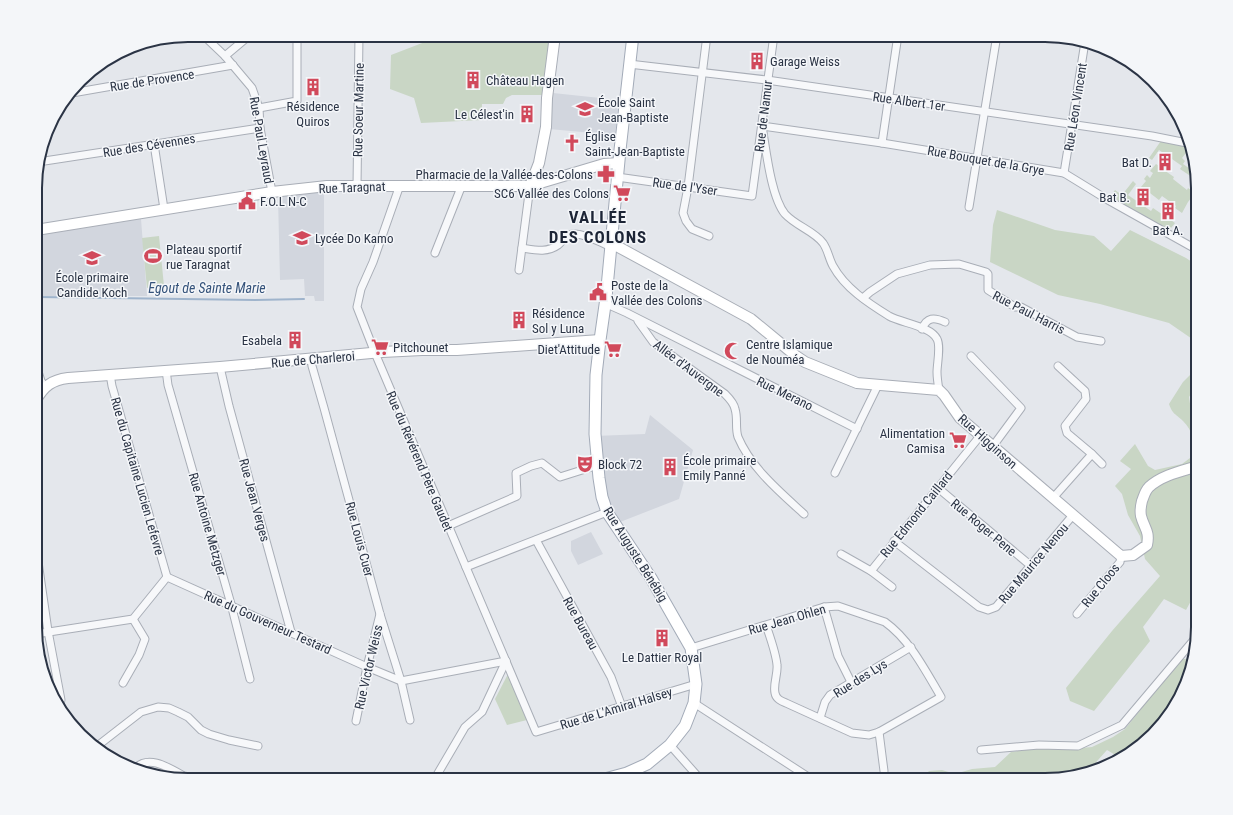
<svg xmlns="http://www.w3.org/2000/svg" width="1233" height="815" font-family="'Roboto Condensed',sans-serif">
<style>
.built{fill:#d2d6de}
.green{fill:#c9d6c5}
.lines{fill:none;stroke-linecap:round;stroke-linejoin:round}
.stream{stroke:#9fb4cc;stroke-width:2}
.street-casing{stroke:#a9aeb7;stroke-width:9}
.secondary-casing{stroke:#a9aeb7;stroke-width:12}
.primary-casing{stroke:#a3abb8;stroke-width:13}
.street{stroke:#f7f8fa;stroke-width:7}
.secondary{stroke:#fff;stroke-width:10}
.primary{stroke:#fff;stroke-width:11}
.labels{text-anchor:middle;stroke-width:3;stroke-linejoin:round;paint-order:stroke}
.poi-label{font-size:13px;fill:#2b3445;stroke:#f4f6f9;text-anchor:start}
.street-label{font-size:13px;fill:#2b3445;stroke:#f4f6f9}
.water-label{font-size:14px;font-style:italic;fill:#34527a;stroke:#f4f6f9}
.district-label{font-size:17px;font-weight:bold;letter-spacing:1px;fill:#1d2536;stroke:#f4f6f9}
.rim{fill:none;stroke:#2b3445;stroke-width:2}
</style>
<rect width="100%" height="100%" fill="#e4e7ec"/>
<g class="built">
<polygon points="553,93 619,100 615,135 549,129"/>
<polygon points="324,192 324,301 315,301 314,296 305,296 304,279 280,280 278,197"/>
<polygon points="141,219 147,296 36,296 41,278 39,235"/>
<polygon points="650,415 693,450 679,499 615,524 607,512 595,436 645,434"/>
<polygon points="591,532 603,554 578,565 571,551 571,541"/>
</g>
<g class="green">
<polygon points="443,35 549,35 545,95 512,95 506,98 503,104 482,104 482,120 421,123 414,98 390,89 391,55"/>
<polygon points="1163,138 1187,143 1189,149 1182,158 1185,161 1183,164 1196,173 1198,181 1180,169 1182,166 1159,150 1152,160 1149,158"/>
<polygon points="1156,164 1159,166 1161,164 1162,166 1161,168 1174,177 1173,179 1187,190 1188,188 1195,193 1188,202 1182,213 1175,208 1176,206 1162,196 1159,200 1146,190 1143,194 1141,192 1143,189 1141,187 1146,181 1144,179 1147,175 1150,178 1153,173 1150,171"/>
<polygon points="1133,181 1136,184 1128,195 1151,211 1153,208 1175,223 1167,233 1108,200 1115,190 1122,195"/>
<polygon points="997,210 1055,230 1094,236 1111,251 1130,230 1186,258 1198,266 1198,343 1169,323 1100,304 1058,295 990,262 993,225"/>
<polygon points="36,235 39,235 41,278 36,277"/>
<polygon points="159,236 164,286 147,288 142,238"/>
<path d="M 1198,367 L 1198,383 L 1189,397 L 1192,417 L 1198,422 L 1198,588 L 1186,610 L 1164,599 L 1143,627 L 1150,641 L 1094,711 L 1070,701 L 1066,688 L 1112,631 L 1160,576 L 1145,559 L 1140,536 L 1128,515 L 1122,494 L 1115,486 L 1131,469 L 1120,461 L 1135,444 L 1148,466 L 1155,470 L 1182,464 L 1194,455 C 1194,441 1193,431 1183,421 C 1175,413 1173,415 1169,404 L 1183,382 Z"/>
<polygon points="1196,646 1190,676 1169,715 1122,759 1107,750 1090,769 1057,779 920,780 929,771 942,770 955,774 972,769 995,767 1011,752 1033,749 1070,749 1092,747 1113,737 1125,729 1141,709 1140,704 1178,659 1186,659"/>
<polygon points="508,674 527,720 507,725 495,699"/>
</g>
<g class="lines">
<polyline class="stream" points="39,297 255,300 304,299"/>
<g class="street-casing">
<g id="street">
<polyline points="203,35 225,56 252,88 259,108 260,128 272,192"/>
<polyline points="707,35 688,187 683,213 686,221 692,229 709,236"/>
<polyline points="225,56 250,35"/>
<polyline points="629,64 767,80 1152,136 1187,143"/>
<polyline points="72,93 233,65"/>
<polyline points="259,108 297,101 297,35"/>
<polyline points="762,126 882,143 1064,173 1108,200 1192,247 1198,238"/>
<path d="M 762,126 C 766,149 771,197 785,214 C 796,226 814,231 823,243 C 828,250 829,259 833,266 C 845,288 868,303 889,316 C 901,323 931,326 937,339 C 941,346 937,364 937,372 C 937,378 938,384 939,390"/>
<polyline points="882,143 898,35"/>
<polyline points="154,144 164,209"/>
<polyline points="38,162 260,128"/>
<polyline points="1064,173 1085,42"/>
<polyline points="617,177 752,196 774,35"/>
<polyline points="400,185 373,262 361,289 357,307 375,353 536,732 696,684"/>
<polyline points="357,186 359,35"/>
<polyline points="969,207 997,35"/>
<polyline points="37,230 37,166"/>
<path d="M 522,248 C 535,250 547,253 558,245 C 563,241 565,235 573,234 C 583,233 601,242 611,247"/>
<polyline points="435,253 462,185"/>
<polyline points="519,270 530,186"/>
<polyline points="863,298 870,292 897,274 930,265 959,264 986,272 988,274 988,290 1015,307 1021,307 1077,337 1101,341"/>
<polyline points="605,305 609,305 627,313 857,429"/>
<path d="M 638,321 L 653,342 L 725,394 C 729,398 734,403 735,409 C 738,418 735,428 738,437 C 751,468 780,492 804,514"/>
<path d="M 922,329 C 927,317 934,317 945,322"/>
<polyline points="971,356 1021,408 993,446"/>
<polyline points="311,359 312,366 324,408 380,614 401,681 410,720"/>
<polyline points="36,365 41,381 45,387"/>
<polyline points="220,367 229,406 291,632"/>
<polyline points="166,370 168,385 231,604 250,679"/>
<polyline points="110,374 112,386 167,577"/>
<polyline points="1092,454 1102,464"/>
<polyline points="835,473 878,385"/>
<polyline points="938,488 1030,565"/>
<polyline points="1053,498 1092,454 1067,433 1065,426 1086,399 1085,391 1058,366"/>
<polyline points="448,526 517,496 516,473 531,466 542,463 560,477 598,465"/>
<polyline points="536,540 611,677 622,707"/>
<polyline points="894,541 979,607 988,610 996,607 1073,515"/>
<polyline points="36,548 48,631 61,700"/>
<polyline points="841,554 871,571"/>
<polyline points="466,567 607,512"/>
<polyline points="892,587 871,571 980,436"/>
<polyline points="824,607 838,656 851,682"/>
<polyline points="1077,614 1120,562 1121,556"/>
<polyline points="36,634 133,619 167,577 367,667 401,681 506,661"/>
<path d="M 691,648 L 824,607 L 838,606 L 885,622 C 910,640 925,670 941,697 L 879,732 L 869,735 L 852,733 L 786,703 C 781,701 776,699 775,693 C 773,684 778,674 777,665 C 776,653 770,637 766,625"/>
<polyline points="123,683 139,655 145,639 133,619"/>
<polyline points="694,703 813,780"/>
<polyline points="820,718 825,702 830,695 911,647"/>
<polyline points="356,721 367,667 380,614"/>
<polyline points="879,732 884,771"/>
<polyline points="670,745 701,780"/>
<polyline points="96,747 141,712 158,707 169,708 178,712 188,717 201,730 209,734 229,740 258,746"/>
<polyline points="981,750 1039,745 1078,746 1122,725 1198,635"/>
<path d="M 134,770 C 149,751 175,772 191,780"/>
<polyline points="434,780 465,727 482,712 506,661"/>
</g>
</g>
<g class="secondary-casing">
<g id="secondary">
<polyline points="530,186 539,163 546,127 547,98 555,35"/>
<polyline points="36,230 272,192 327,186 530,186 604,164 619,163"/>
<path d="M 611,243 L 751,319 L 796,356 L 805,362 L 857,383 L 939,390 L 944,395 L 960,418 L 1121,556 L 1133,555 L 1147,545 C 1150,531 1144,528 1141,516 C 1140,511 1141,505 1142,501 C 1144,496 1145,491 1149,487 C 1162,475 1182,471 1198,466"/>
<path d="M 36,400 C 44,386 52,380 68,378 L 220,367 L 382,352 L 422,350 L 457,350 L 600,340"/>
<polyline points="1169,715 1180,696"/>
</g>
</g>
<g class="primary-casing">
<polyline id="primary" points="601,780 627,773 647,764 670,745 685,726 694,703 696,684 691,648 651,578 607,512 602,497 599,478 595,434 596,375 600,340 606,298 620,150 633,35"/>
</g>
<use href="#street" class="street"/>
<use href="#secondary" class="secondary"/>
<use href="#primary" class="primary"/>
</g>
<defs>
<g id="building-bare" transform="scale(1.38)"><path d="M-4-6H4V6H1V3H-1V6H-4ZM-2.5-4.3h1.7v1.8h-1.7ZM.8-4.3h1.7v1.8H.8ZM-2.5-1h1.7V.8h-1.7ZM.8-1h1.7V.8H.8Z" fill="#d1495b" stroke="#f4f6f9" stroke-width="2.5" paint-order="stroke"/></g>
<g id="school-bare" transform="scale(1.38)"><path d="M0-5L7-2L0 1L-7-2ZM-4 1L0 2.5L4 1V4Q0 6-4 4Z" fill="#d1495b" stroke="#f4f6f9" stroke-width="2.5" paint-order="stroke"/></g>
<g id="church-bare" transform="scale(1.38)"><path d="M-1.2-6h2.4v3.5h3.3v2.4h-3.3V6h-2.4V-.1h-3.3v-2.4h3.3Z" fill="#d1495b" stroke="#f4f6f9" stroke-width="2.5" paint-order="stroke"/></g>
<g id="pharmacy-bare" transform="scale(1.38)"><path d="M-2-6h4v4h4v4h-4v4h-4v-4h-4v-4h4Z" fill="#d1495b" stroke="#f4f6f9" stroke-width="2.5" paint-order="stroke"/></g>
<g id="supermarket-bare" transform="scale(1.38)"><path d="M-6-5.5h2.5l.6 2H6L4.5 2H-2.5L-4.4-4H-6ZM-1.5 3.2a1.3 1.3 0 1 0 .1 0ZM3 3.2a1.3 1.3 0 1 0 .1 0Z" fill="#d1495b" stroke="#f4f6f9" stroke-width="2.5" paint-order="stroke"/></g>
<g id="civic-bare" transform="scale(1.38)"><path d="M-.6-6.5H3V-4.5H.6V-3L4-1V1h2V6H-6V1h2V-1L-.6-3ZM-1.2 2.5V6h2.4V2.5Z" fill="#d1495b" stroke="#f4f6f9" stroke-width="2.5" paint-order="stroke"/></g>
<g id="stadium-bare" transform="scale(1.38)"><path d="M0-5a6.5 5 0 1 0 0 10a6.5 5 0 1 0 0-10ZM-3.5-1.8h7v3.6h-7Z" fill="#d1495b" stroke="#f4f6f9" stroke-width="2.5" paint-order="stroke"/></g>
<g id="mosque-bare" transform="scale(1.38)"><path d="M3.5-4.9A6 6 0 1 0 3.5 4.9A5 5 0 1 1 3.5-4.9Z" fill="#d1495b" stroke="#f4f6f9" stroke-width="2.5" paint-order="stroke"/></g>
<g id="theatre-bare" transform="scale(1.38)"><path d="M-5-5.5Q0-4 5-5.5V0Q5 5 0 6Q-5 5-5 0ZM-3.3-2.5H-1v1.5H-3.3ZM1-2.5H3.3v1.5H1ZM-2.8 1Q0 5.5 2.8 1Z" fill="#d1495b" stroke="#f4f6f9" stroke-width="2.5" paint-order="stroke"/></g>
</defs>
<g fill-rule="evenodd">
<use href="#building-bare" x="757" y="61"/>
<use href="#building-bare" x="473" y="80"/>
<use href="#building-bare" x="313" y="87"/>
<use href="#school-bare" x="585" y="109"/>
<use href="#building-bare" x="527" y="114"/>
<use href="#church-bare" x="572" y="143"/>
<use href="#building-bare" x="1165" y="162"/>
<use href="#pharmacy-bare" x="606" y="174"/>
<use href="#supermarket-bare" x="622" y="193"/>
<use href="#building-bare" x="1143" y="197"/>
<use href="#civic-bare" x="247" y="201"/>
<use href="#building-bare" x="1168" y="211"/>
<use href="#school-bare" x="302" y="238"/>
<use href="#stadium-bare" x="153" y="256"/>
<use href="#school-bare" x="92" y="258"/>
<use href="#civic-bare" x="598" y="292"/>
<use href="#building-bare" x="519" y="320"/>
<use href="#building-bare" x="295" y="340"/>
<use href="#supermarket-bare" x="380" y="347"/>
<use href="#supermarket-bare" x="613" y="349"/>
<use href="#mosque-bare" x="733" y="351"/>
<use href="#supermarket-bare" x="958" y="440"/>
<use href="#theatre-bare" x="585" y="464"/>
<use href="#building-bare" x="670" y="467"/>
<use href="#building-bare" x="662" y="638"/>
</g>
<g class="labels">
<g class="poi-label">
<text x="770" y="66">Garage Weiss</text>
<text x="486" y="85">Château Hagen</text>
<text x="598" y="107">École Saint<tspan x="598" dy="15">Jean-Baptiste</tspan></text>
<text x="313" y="111" text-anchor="middle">Résidence<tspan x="313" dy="15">Quiros</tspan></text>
<text x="514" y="119" text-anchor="end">Le Célest'in</text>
<text x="585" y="141">Église<tspan x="585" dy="15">Saint-Jean-Baptiste</tspan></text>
<text x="1152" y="167" text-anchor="end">Bat D.</text>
<text x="593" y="179" text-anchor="end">Pharmacie de la Vallée-des-Colons</text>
<text x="609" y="198" text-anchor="end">SC6 Vallée des Colons</text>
<text x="1130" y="202" text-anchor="end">Bat B.</text>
<text x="260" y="206">F.O.L N-C</text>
<text x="1168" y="235" text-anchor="middle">Bat A.</text>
<text x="315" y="243">Lycée Do Kamo</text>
<text x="166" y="254">Plateau sportif<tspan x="166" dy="15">rue Taragnat</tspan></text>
<text x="92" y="282" text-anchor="middle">École primaire<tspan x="92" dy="15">Candide Koch</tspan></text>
<text x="611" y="290">Poste de la<tspan x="611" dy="15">Vallée des Colons</tspan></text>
<text x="532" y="318">Résidence<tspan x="532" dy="15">Sol y Luna</tspan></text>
<text x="282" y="345" text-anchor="end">Esabela</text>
<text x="746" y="349">Centre Islamique<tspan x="746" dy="15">de Nouméa</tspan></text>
<text x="393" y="352">Pitchounet</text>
<text x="600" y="354" text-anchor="end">Diet'Attitude</text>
<text x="945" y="438" text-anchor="end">Alimentation<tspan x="945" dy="15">Camisa</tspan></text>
<text x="683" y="465">École primaire<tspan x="683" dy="15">Emily Panné</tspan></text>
<text x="598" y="469">Block 72</text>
<text x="662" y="662" text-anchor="middle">Le Dattier Royal</text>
</g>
<g class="street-label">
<text transform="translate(152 80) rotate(-9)" y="5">Rue de Provence</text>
<text transform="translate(909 101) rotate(8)" y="5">Rue Albert 1er</text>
<text transform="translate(1075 107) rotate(-81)" y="5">Rue Léon Vincent</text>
<text transform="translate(358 110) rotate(-89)" y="5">Rue Soeur Martine</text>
<text transform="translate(763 116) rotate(-83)" y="5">Rue de Namur</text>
<text transform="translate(262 140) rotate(80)" y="5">Rue Paul Leyraud</text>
<text transform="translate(149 145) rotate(-9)" y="5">Rue des Cévennes</text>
<text transform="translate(986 160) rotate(10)" y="5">Rue Bouquet de la Grye</text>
<text transform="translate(685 186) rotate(8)" y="5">Rue de l'Yser</text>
<text transform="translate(352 187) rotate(-2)" y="5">Rue Taragnat</text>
<text transform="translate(1029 312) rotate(27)" y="5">Rue Paul Harris</text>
<text transform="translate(313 359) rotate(-5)" y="5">Rue de Charleroi</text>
<text transform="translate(689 368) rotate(37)" y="5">Allée d'Auvergne</text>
<text transform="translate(785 393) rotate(26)" y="5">Rue Merano</text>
<text transform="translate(988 441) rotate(42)" y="5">Rue Higginson</text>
<text transform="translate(420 461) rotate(67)" y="5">Rue du Révérend Père Gaudet</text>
<text transform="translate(138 476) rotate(74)" y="5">Rue du Capitaine Lucien Lefevre</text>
<text transform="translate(255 500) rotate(75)" y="5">Rue Jean Verges</text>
<text transform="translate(916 514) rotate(-51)" y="5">Rue Edmond Caillard</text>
<text transform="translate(208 524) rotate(74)" y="5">Rue Antoine Metzger</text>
<text transform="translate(984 527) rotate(40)" y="5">Rue Roger Pene</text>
<text transform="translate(360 539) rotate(75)" y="5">Rue Louis Cuer</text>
<text transform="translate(636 554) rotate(58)" y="5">Rue Auguste Bénébig</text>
<text transform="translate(1033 563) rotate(-50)" y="5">Rue Maurice Nenou</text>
<text transform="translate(1100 585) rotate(-51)" y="5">Rue Cloos</text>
<text transform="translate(787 619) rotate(-16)" y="5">Rue Jean Ohlen</text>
<text transform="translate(268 622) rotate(24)" y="5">Rue du Gouverneur Testard</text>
<text transform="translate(581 623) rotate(61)" y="5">Rue Bureau</text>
<text transform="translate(368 667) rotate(-77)" y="5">Rue Victor Weiss</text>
<text transform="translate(860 678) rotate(-32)" y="5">Rue des Lys</text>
<text transform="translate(616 708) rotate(-17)" y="5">Rue de L'Amiral Halsey</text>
</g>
<g class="water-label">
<text x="207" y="293">Egout de Sainte Marie</text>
</g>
<g class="district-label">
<text x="598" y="223">VALLÉE<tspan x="598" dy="20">DES COLONS</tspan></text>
</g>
</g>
<path d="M0 0H1233V815H0ZM188 42H1045A146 146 0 0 1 1191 188V627A146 146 0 0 1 1045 773H188A146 146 0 0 1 42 627V188A146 146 0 0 1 188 42Z" fill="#f4f6f9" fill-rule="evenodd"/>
<path class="rim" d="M188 42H1045A146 146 0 0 1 1191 188V627A146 146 0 0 1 1045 773H188A146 146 0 0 1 42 627V188A146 146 0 0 1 188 42Z"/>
</svg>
